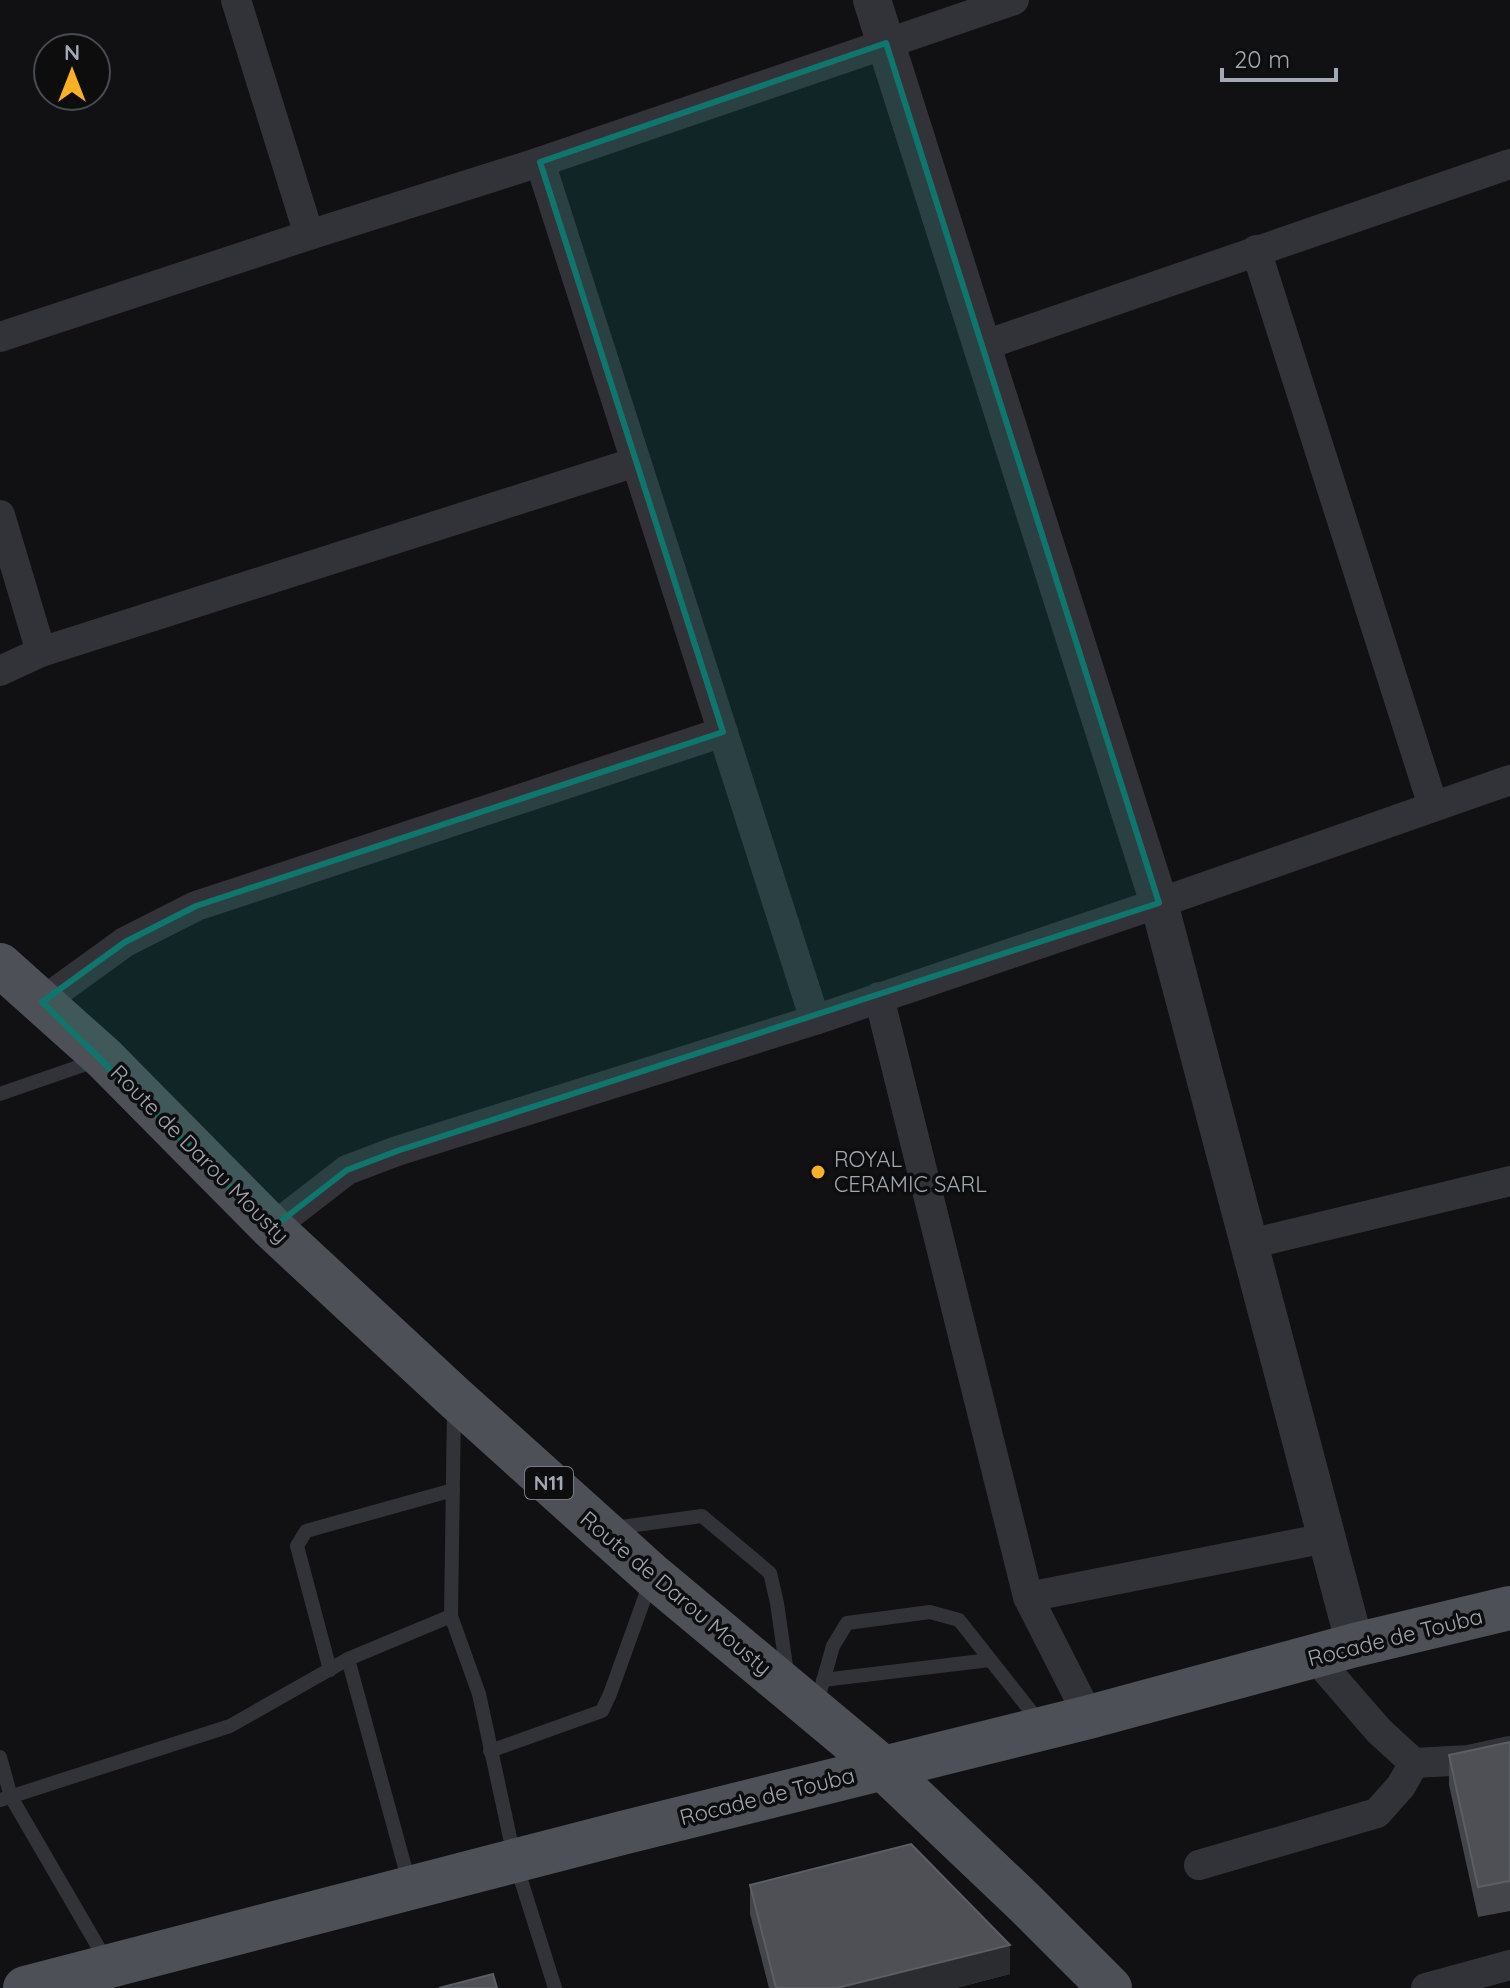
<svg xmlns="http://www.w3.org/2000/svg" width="1510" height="1988" font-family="Quicksand,sans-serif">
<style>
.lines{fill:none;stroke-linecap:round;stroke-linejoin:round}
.service{stroke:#323338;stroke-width:14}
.minor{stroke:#323338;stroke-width:30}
.tertiary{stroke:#323338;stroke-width:38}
.primary{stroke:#4e5057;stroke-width:44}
.wall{fill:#44454b}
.shaded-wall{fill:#2b2c30}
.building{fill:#4e5056;stroke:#5b5e65;stroke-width:2}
.marked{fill:#0f766e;fill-opacity:0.2;stroke:#0f766e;stroke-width:6;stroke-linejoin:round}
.poi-dot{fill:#f9b024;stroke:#0d0d0e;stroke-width:3}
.labels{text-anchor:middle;stroke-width:7;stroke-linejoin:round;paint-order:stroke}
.shield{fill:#0d0d0e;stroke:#757a82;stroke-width:2}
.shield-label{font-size:20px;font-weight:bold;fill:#a2a8b4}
.street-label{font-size:22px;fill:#a2a8b4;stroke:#0d0d0e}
.poi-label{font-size:22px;fill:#a2a8b4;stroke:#0d0d0e;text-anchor:start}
</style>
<rect width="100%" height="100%" fill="#111113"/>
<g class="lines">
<g class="service">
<polyline points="0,1094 98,1060"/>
<polyline points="614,1528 702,1516 770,1573 777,1603 787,1673"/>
<polyline points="451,1616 454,1408"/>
<polyline points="348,1659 409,1882"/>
<polyline points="330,1670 297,1546 306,1531 453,1490"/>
<polyline points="823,1680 990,1660"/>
<polyline points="816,1706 833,1646 847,1623 930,1612 959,1620 1041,1724"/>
<polyline points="490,1751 602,1711 610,1694 650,1583"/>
<polyline points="0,1757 11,1797 107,1962"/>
<polyline points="0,1800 230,1726 348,1659 451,1616 479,1694 515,1861 555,1988"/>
</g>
<g class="minor">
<polyline points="236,0 309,235"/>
<polyline points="540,162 815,1020"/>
<polyline points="1256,250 1433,806"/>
<polyline points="0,337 309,235 540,162 1014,0"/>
<polyline points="982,346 1510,164"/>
<polyline points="0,515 41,652"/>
<polyline points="0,671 41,652 636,462"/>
<polyline points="879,997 1028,1597 1089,1717"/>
<polyline points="42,1002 125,942 196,906 723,732"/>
<polyline points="272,1228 347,1170 397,1151 815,1020 1159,903 1510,780"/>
<polyline points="1250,1244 1510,1181"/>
<polyline points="1028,1597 1326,1538"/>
<polyline points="1314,1656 1379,1731 1414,1763 1469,1760 1510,1751"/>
<polyline points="1199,1865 1377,1813 1401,1786 1414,1763"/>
<polyline points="1426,1988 1510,1965"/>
</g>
<polyline class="tertiary" points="872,0 1159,903 1355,1645"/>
<g class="primary">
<polyline points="0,965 104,1058 272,1228 454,1397 653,1576 882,1767 1025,1903 1110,1988"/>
<polyline points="25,1988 622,1833 1089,1717 1355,1645 1510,1608"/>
</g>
</g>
<g class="wall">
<polygon points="1510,1742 1510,1911 1478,1917 1449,1785 1449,1755"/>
<polygon points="750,1885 1010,1974 956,1988 769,1988 750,1914"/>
</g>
<polygon class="shaded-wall" points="1010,1945 1010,1974 956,1988 837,1988"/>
<g class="building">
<polygon points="1510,1742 1510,1881 1478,1887 1449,1755"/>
<polygon points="911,1844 1010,1945 837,1988 776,1988 750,1885"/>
<polygon points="493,1974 497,1988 439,1988"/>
</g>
<path class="marked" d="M 886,43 L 1159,903 L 397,1151 L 347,1170 L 272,1228 L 42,1002 L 125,942 L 196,906 L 723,732 L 540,162 Z"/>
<circle class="poi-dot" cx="818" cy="1172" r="8"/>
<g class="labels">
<rect class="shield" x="525" y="1467" width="48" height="32" rx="6"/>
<g class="shield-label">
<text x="549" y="1490">N11</text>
</g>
<g class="street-label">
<text transform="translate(200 1154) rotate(45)" y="8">Route de Darou Mousty</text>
<text transform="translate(676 1593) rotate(40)" y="8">Route de Darou Mousty</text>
<text transform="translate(1395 1637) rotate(-14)" y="8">Rocade de Touba</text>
<text transform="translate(767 1796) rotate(-14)" y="8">Rocade de Touba</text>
</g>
<g class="poi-label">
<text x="834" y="1167">ROYAL<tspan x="834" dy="25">CERAMIC SARL</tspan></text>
</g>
</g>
<g transform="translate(72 72)"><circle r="38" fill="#0d0d0e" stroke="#494b50" stroke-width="2"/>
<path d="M0-6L14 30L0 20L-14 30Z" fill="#f9b024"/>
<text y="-12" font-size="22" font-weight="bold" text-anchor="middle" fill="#a2a8b4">N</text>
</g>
<path d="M1222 68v12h114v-12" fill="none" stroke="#a2a8b4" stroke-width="4"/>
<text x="1234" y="68" font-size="24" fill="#a2a8b4" stroke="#0d0d0e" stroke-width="6" paint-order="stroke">20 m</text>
</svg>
